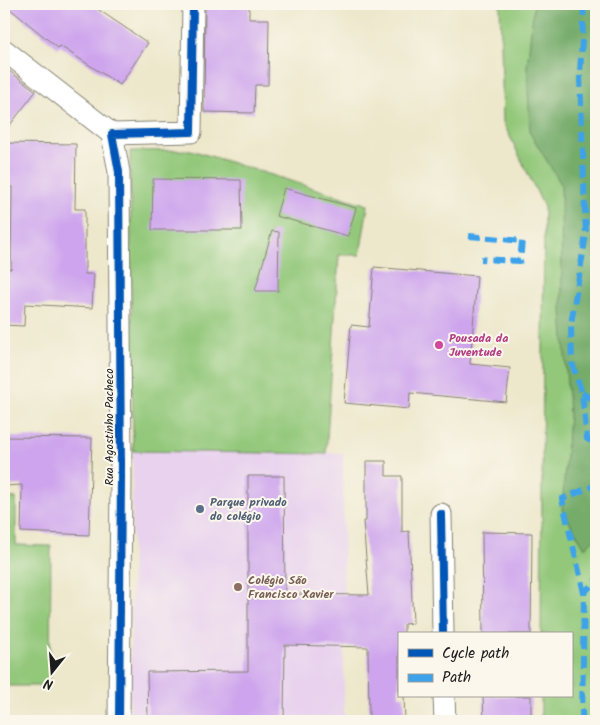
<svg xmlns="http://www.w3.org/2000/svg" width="600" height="725" font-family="Kalam,sans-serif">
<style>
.built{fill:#e8d2ee}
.green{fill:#93c87a;stroke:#58724b}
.forest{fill:#76ac6a;stroke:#496443}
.building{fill:#cda4ed}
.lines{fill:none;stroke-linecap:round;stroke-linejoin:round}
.minor-casing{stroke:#848274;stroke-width:23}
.minor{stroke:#fff;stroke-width:21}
.quiet{stroke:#3da2ea;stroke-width:6;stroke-dasharray:12 6;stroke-linecap:butt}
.cycleway-casing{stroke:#fbf7ec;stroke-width:11}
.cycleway{stroke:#0057b8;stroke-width:8}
.hotel-dot{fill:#d1479c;stroke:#fbf7ec;stroke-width:2}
.service-dot{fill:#5c6f8a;stroke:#fbf7ec;stroke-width:2}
.education-dot{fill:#8d6e63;stroke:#fbf7ec;stroke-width:2}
.labels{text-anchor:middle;stroke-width:4;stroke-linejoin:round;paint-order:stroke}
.hotel-label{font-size:12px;font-weight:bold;fill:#b23c85;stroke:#fbf7ec;text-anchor:start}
.street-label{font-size:12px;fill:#1c1c1c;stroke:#fbf7ec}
.service-label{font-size:12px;font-weight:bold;fill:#4e5e75;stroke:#fbf7ec;text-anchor:start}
.education-label{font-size:12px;font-weight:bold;fill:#785e54;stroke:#fbf7ec;text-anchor:start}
</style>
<rect width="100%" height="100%" fill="#fbf7ec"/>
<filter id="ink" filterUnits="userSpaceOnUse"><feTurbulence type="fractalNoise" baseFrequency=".02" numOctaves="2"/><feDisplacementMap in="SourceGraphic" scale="10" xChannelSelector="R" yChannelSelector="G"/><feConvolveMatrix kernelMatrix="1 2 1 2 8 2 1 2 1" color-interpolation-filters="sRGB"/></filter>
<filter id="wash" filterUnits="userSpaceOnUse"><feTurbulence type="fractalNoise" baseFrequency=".0096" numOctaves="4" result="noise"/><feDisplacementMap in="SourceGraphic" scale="20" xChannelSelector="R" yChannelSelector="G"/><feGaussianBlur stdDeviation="1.12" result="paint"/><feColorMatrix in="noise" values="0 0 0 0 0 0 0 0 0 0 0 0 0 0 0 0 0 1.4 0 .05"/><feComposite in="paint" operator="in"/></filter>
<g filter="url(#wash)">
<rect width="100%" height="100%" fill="#ede7cb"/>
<polygon class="built" points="133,451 343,453 344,721 130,721"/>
<g class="green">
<polygon points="500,4 596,4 596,721 541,721 541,696 571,696 571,634 541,634 544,207 503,122"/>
<polygon points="191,150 368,205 360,255 339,255 326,454 133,451 130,151"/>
<polygon points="4,497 16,498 16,545 51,546 50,686 4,686"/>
</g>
<polygon class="forest" points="534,4 596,4 596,537 585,548 562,510 569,414 562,310 561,184 530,133 527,67"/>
<g id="blocks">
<g class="building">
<polygon points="4,4 90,4 148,43 120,85 60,46 58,48"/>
<polygon points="205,4 249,4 249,19 269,19 268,85 255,85 254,113 204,112"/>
<polygon points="4,67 36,91 4,133"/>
<polygon points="4,143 76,144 75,209 85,209 85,274 94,274 92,308 25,304 24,326 4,325 4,268 11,269 12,187 4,187"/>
<polygon points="153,179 241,180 242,230 152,230"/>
<polygon points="284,188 356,208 348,236 276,216"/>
<polygon points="272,231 279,232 278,291 255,291"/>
<polygon points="374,267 477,276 470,364 510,368 506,402 410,393 409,409 344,403 351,325 369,327"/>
<polygon points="4,437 92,438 89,535 21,532 22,485 4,486"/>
<polygon points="366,461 386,461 386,476 402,476 402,532 409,531 413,623 404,624 404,634 399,634 399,696 404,696 405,721 369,721 368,647 285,645 284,719 214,718 214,721 148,721 147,672 248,671 248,476 284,476 285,594 369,595 363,521 366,521"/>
<polygon points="482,532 532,533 531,634 483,634"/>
<polygon points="483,696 531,696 531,721 484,721"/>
</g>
</g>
</g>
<g filter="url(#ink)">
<use href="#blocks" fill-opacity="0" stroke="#848274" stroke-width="1"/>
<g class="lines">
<g class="minor-casing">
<g id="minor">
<polyline points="4,50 112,134"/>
<polyline points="112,134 119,172 121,477 119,721"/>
<polyline points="112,134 191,132 193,4"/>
<polyline points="441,514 443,634"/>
<polyline points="444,696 445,721"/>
</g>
</g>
<use href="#minor" class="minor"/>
<g class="quiet">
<polyline points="584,4 580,75 586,235 571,324 572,363 582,393 587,439 596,443"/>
<polyline points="469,236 522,241 520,261 481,259"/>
<polyline points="582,393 596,402"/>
<polyline points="584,593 562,499 596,485"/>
<polyline points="582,721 584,593 596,580"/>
</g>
<g class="cycleway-casing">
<g id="cycleway">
<polyline points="441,514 443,634"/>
<polyline points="119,721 121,477 119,172 112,134 191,132 193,4"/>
</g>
</g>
<use href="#cycleway" class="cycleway"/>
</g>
</g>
<circle class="hotel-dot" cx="439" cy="345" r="5"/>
<circle class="service-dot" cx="200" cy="509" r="5"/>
<circle class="education-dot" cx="238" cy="587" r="5"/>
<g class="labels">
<g class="hotel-label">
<text x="449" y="342">Pousada da<tspan x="449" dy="14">Juventude</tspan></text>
</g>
<g class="street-label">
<text transform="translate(109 427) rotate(-90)" y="4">Rua Agostinho Pacheco</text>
</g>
<g class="service-label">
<text x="210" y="506">Parque privado<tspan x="210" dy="14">do colégio</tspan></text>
</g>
<g class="education-label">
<text x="248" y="584">Colégio São<tspan x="248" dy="14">Francisco Xavier</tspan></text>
</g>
</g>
<rect width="600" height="725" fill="none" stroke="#fbf7ec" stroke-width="20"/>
<rect x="398" y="632" width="175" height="65" fill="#fbf7ec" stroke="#a29f99"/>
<rect x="408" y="649" width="25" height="8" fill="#0057b8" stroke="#a29f99"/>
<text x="442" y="658" font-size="15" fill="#1c1c1c">Cycle path</text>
<rect x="408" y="674" width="25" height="8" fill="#3da2ea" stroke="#a29f99"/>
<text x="442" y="682" font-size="15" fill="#1c1c1c">Path</text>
<g transform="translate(52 672) rotate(197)" stroke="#fbf7ec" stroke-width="4" paint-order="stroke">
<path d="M0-4L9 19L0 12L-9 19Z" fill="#1c1c1c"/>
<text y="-8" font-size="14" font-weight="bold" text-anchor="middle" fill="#1c1c1c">N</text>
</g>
</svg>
